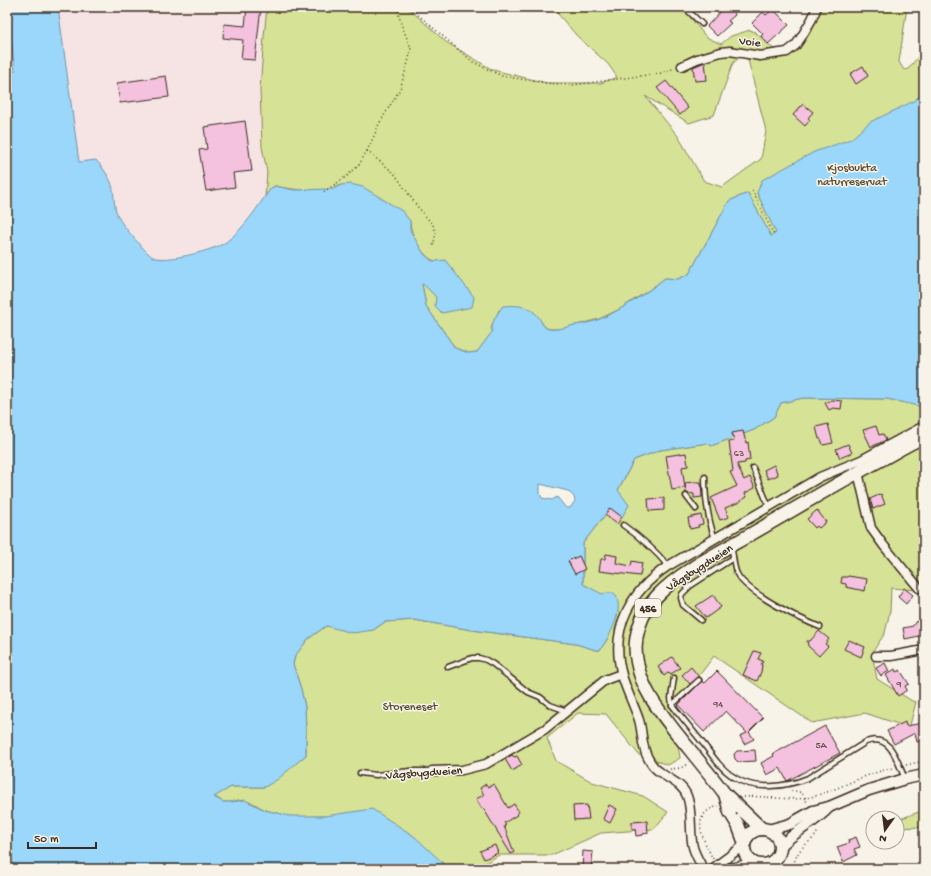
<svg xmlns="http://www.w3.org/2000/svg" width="931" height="876" font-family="'Gochi Hand',sans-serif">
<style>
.built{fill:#f6e4e5}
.green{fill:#d6e295;stroke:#88865a;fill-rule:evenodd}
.water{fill:#9ad7fb;stroke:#7492a3;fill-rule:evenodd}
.building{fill:#f4c1df;stroke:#3b2a1e}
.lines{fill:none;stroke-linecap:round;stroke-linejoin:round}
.service-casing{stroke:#3b2a1e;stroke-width:7}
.minor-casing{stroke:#3b2a1e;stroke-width:11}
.tertiary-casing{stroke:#3b2a1e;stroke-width:13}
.primary-casing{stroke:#3b2a1e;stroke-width:15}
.path{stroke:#3b2a1e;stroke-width:1.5;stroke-dasharray:1 3;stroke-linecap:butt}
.service{stroke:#f7f3e8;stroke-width:4}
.minor{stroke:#f7f3e8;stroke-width:8}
.tertiary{stroke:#f7f3e8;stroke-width:10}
.primary{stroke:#f7f3e8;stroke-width:12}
.primary-bridge-casing{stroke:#3b2a1e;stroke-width:15;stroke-linecap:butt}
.primary-bridge{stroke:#f7f3e8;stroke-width:12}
.labels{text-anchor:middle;stroke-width:3;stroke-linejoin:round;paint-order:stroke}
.number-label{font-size:10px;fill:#69504e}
.shield{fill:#f7f3e8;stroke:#73665b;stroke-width:1}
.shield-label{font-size:11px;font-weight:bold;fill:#3b2a1e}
.street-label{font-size:12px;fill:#3b2a1e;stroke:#f7f3e8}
.park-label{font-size:12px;fill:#5a4f36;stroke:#f7f3e8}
</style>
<rect width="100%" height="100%" fill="#f7f3e8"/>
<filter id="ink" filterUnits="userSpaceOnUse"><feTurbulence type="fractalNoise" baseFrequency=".025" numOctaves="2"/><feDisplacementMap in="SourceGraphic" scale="8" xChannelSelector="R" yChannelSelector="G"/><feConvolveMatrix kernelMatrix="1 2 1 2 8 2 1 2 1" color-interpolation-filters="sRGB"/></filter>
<g filter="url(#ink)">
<g class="built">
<polygon points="7,7 9,7 19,70 7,73"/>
<polygon points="58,7 267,7 264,36 262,147 267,172 265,197 237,232 228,241 220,246 208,250 160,259 150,255 119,219 115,206 112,184 79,162"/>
</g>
<g class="green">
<path d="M 267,7 L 407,7 L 446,42 L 493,70 L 547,83 L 601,83 L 617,77 L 608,64 L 577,36 L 552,7 L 682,7 L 706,37 L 721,44 L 731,36 L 750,30 L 755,32 L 775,50 L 792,49 L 821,7 L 907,7 L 899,62 L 904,70 L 908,69 L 924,50 L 924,384 L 757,193 L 777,233 L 771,237 L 748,193 L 729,201 L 689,274 L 678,279 L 665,278 L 652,288 L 620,309 L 599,319 L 562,329 L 549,329 L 545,327 L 535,313 L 499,310 L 491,328 L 493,332 L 477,352 L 469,353 L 455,348 L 426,306 L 422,284 L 423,283 L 436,297 L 442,313 L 436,261 C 423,259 410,234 410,221 L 341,185 C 324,194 294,190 275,186 L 271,188 L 265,197 L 267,172 L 262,147 L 260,89 L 264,36 ZM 746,52 L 766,131 L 761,159 L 722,187 L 704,181 L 678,136 L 645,96 L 689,123 L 714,115 L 733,63 Z"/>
<polygon points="803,398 887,399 924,407 924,592 916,590 891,588 890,611 885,633 872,653 877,679 912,701 916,702 910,725 913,729 865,713 812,723 714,656 686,693 672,705 680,758 668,765 639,755 606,714 578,713 547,738 556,761 592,782 643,796 668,812 654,829 601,833 552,855 499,855 475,869 452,869 445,865 325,816 290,817 265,810 253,803 238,800 231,802 223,802 214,796 231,787 265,787 306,755 306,730 305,707 301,689 293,664 295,656 308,639 326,626 373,630 385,622 414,620 472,630 576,644 596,650 600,650 608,638 618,612 608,593 602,595 583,584 583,543 605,515 634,460 660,450 708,443 711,446 754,430 774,417 781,403"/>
<polygon points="924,810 924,827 897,828 897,820"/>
</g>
<path class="water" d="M 7,7 L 58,7 L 79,162 L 96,160 C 102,167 109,176 112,185 C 115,196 113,208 119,218 C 121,224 148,255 153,257 C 164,263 216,250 226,242 C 244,229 258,206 271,188 L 275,186 L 294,190 L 333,189 L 341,185 L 350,184 L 363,187 L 402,211 L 410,221 L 410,228 L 411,232 L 424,254 L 432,261 L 436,261 L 445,260 L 474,297 L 472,307 L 442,313 L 435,306 L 436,297 L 423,284 L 422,284 L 426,306 L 455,348 L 469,353 L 477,352 L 492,332 C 490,324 498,312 503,306 C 514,305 526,305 535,313 C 540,317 541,324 546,328 C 552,331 564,328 570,326 C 580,324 591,323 600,319 C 623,309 645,294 665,278 L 678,279 L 689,274 L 729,201 L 748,193 L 771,236 L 776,233 L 757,193 L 762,180 L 814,152 L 851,139 L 870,122 L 904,106 L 915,100 L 924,91 L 924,407 L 887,399 L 803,398 L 781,403 L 774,417 L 754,430 L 711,446 L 708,443 L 660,450 L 634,460 L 618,490 L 629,505 L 622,517 L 605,515 L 583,543 L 583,584 L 602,594 L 608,593 L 614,593 C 626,608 610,636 600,650 L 596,650 L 576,644 L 472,630 L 414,620 L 385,622 L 373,630 L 353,633 L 326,626 L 308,639 L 295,656 L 293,664 L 301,689 L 305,707 L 306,730 L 306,755 L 278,779 L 265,787 L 231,787 L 214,797 L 223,802 L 231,802 L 245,800 L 265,810 L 290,816 L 325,816 L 372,809 L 414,836 L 445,865 L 452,869 L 7,869 L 7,73 L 15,71 ZM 540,484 L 568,491 L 574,497 L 575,501 L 570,508 L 566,508 L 557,497 L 552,500 L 542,498 L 540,494 Z"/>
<g class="building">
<polygon points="247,7 261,7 255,60 241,59 243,40 223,38 224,24 245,26"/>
<polygon points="716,7 731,7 735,15 728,21 731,23 717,36 707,26 720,12"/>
<polygon points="773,9 789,25 768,44 761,36 763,34 752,23 763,12 766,15"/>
<polygon points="705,62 707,80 695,81 693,67"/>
<polygon points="863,66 868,76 856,84 850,74"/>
<polygon points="166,76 169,97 120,103 117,83"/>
<polygon points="666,81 688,108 680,115 657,88"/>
<polygon points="803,104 813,112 808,118 810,120 805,126 793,115"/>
<polygon points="245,121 252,171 233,173 235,187 206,191 199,150 207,149 204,127"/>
<polygon points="832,400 842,401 841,409 833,408 829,410 825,403"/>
<polygon points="828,424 833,443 823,445 821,439 819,439 816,427"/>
<polygon points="876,426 879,435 883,434 886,440 871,447 863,430"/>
<polygon points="743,431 746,443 748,442 750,460 745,461 745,463 737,464 744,480 750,477 755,488 745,493 747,497 740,501 740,502 725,508 729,517 720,520 711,498 737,486 730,472 733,471 729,442 734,441 732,433"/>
<polygon points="848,444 852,453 840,458 836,449"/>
<polygon points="686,453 688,466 682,467 685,488 672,490 666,456"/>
<polygon points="774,465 778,475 768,479 764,470"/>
<polygon points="693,482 701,482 702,497 694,498 694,494 686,493 685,483"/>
<polygon points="881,494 885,504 873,509 870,499"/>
<polygon points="664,498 664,510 649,511 648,499"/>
<polygon points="610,508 622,517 617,524 605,515"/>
<polygon points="817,510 826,522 819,528 817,526 815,528 807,519"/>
<polygon points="701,515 703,524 698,525 699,527 690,529 688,518"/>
<polygon points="606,554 617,556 616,563 631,566 632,561 642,563 640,576 599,571 601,559 605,559"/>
<polygon points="579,556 585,569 575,574 568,561"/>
<polygon points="848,576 867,579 865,591 846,587 846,584 841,583 842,577 847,577"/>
<polygon points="904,588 913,595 906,604 898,597"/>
<polygon points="713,595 721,607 706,618 696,606"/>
<polygon points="924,615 924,635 905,639 903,628 913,626 916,621 917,622"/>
<polygon points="819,631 829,639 825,644 828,646 819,656 808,646 807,641 810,641"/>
<polygon points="849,640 865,647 861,657 844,649"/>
<polygon points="754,651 761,653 758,659 763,661 761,665 762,665 761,672 757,681 743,675"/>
<polygon points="672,657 680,668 671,674 669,672 664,676 658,667"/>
<polygon points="885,663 889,671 881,676 876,668"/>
<polygon points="691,667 699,677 690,684 682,675"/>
<polygon points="895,669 896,672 900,670 909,684 905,686 907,690 898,696 886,675"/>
<polygon points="717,671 763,718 749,732 754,739 744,744 740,736 747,733 726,711 704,732 678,705 702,681 705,683"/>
<polygon points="905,722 906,726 923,723 924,740 917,742 915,733 894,744 887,731"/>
<polygon points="825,726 840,753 789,780 787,781 780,768 767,775 761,763 774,756 773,754"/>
<polygon points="755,750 756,761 738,762 735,759 734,754 737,751"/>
<polygon points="512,755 514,757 517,756 522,765 512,771 505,759"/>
<polygon points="486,784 488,787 494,784 508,808 514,804 519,812 516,814 517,815 504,823 506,825 504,826 514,852 511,854 483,808 482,809 476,799 484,795 480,788"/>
<polygon points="587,805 589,819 574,820 573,806"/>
<polygon points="609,805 617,809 610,823 603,819"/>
<polygon points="647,821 648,833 643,834 643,835 636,836 635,829 632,829 632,822"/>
<polygon points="856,837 860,847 854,849 857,855 843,862 837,847 849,843 848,840"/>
<polygon points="495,845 498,853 484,859 480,851"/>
<polygon points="583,851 593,852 591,869 582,869"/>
</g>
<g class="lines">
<g class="service-casing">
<g id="service">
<polyline points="684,7 702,24"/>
<polyline points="753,468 769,507"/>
<path d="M 705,477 C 705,498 708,519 715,539"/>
<polyline points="686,496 696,509"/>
<path d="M 623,525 C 640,537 655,550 668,566"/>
<path d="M 731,547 C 734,556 733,566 737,574 C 747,593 800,619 820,627"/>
<polyline points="701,620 683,605 681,598 682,594 690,586 733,558"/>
<polyline points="448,667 472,658 479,658 486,660 493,664 528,692 540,697 550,705 567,711"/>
<path d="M 674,678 L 671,698 L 672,705 C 683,719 694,732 705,746 C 713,757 722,770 734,777 C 754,791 786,787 808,778 L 866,742 C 891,733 897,761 905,779"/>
<polyline points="672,705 699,680"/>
<polyline points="360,773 376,775 410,771 432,771"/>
</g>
</g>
<g class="minor-casing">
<g id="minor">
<polyline points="682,66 697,59 721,52 730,51 760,56 787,52 796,45 802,36 812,19 817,7"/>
<polyline points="858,472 871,528 884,546 919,588"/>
<polyline points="876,656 891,656 924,650"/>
<polyline points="432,771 462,770 486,764 545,729 605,680 621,674"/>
<path d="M 703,869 C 700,862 695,855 693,847 C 689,831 693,811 687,796 C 682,783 669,780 660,772 C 655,769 651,764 648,758 C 641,746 643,733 639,720 C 634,705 626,690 622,675 C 609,628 631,591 668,566 L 820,477 L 861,460 L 922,427"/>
<polyline points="712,869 743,846"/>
<polyline points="726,869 752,863"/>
</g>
</g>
<g class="tertiary-casing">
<g id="tertiary">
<polyline points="768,830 790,824 813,811 829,807 869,790 905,779 924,775"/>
<path d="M 780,847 C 794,831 815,823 829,807"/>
</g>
</g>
<g class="primary-casing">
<g id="primary">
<path d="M 725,794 C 710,774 694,755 678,735 C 661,713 642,691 637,662 C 632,638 641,613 657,596 C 680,571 724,550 753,533 C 795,509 836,484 879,461 C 894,453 908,444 924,437"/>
<polyline points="742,810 762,829"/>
<polyline points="730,812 738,825 744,841"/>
<circle cx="762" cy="847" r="18"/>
</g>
</g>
<g class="path">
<polyline points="409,7 473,62 502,76 546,83 573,85 662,73 675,68"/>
<polyline points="367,151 394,173 417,206 433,225 436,233 433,247"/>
<polyline points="752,190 774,235"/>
<polyline points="324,192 347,176 359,165 371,143 379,124 400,89 409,59 411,48 401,24 397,7"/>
<polyline points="906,765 924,761"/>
<polyline points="670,769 681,768 687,764"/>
<path d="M 791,791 C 802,791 805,794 807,804"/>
<path d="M 744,797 C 764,795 785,801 806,798 C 836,792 862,774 893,768"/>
<path d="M 713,859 C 704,841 688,815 718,806"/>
<path d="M 793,869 C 794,860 797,853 804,846 C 809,841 816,838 818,830"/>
</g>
<use href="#service" class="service"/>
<use href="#minor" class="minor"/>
<use href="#tertiary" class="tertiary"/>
<use href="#primary" class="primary"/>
<g class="primary-bridge-casing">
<g id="primary-bridge">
<polyline points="725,794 742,810"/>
<polyline points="725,794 730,812"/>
</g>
</g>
<use href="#primary-bridge" class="primary-bridge"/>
</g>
</g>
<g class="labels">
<g class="number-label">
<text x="739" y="456">63</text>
<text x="899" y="687">9</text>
<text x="718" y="707">94</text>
<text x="821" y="748">5A</text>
</g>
<rect class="shield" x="635" y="599" width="26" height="18" rx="3"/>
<g class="shield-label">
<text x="648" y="612">456</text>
</g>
<g class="street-label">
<text transform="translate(750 41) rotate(7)" y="4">Voie</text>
<text transform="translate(699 567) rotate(-33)" y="4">Vågsbygdveien</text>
<text transform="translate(424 772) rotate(-4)" y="4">Vågsbygdveien</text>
</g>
<g class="park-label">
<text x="852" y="171">Kjosbukta<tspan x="852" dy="14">naturreservat</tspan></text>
<text x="410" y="710">Storeneset</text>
</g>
</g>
<rect width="931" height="876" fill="none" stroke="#f7f3e8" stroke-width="24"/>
<rect x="12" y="12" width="907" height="852" fill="none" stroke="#3b2a1e" stroke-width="1.5" filter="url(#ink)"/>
<g transform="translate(885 830) rotate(194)"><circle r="19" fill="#f7f3e8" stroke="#aca397"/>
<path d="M0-3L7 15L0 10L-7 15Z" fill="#3b2a1e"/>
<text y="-6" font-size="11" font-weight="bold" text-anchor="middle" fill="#3b2a1e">N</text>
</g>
<path d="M28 842v6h68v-6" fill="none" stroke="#3b2a1e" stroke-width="2"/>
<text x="34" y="842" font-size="12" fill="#3b2a1e" stroke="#f7f3e8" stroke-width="3" paint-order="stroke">50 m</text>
</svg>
